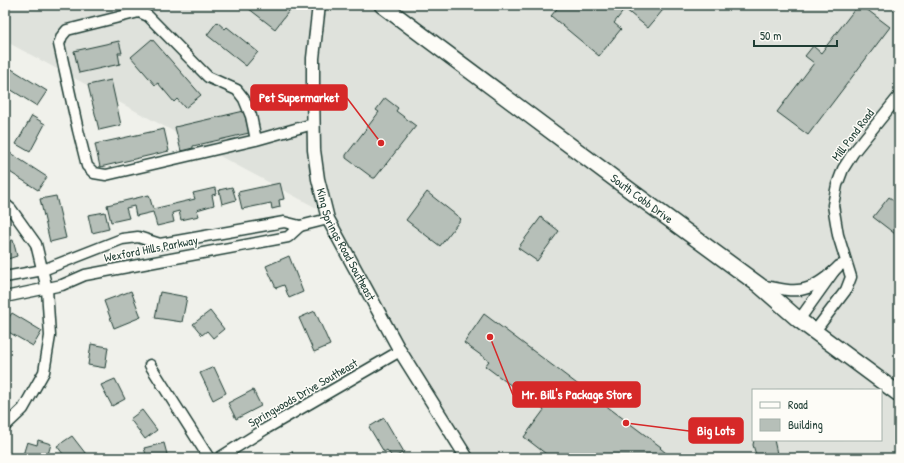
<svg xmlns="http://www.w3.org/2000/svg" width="904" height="463" font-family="'Patrick Hand',sans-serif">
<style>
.built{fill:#dfe2dc;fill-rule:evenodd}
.building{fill:#b6bfb8;stroke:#1f3d34}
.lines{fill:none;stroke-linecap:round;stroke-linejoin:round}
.minor-casing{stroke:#1f3d34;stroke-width:13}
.tertiary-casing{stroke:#1f3d34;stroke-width:15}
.primary-casing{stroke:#1f3d34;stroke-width:18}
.minor{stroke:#fdfcf7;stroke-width:10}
.tertiary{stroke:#fdfcf7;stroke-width:12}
.primary{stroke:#fdfcf7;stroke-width:15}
.labels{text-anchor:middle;stroke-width:3;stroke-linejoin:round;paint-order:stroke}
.street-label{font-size:12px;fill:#1f3d34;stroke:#fdfcf7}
.leader{fill:none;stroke:#d62828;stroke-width:1.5}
.callout-dot{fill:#d62828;stroke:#fdfcf7;stroke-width:1.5}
.callout{fill:#d62828;stroke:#d62828;stroke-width:1.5}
.callout-label{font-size:13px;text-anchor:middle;font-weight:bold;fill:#fff}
</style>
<rect width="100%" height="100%" fill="#f0f1eb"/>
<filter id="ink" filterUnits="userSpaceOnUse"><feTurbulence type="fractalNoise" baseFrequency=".025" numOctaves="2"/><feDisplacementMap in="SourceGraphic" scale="8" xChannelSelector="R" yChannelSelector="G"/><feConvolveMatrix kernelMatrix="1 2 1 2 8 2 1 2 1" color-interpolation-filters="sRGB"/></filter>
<g filter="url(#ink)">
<path class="built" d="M 5,5 L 899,5 L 899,455 L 891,458 L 472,458 L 407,354 L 326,213 L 5,41 ZM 753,390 L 881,390 L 881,440 L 753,440 Z"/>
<g class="building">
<polygon points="244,5 290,5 292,7 275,29"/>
<polygon points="560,5 667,5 648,28 625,9 614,23 621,29 599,56 551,16"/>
<polygon points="858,5 861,5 890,27 808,135 777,112 814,63 805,56 813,46 821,53"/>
<polygon points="217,22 225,29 227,27 258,52 246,66 207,35"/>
<polygon points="152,39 201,95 185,108 177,99 174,102 158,83 155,85 131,57"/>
<polygon points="119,41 122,53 118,53 120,64 79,73 74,51"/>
<polygon points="5,65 47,91 37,106 5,86"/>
<polygon points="111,80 121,125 99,130 88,85"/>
<polygon points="385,98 398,108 396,111 416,126 375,178 373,178 346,158 346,155 379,112 376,110"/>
<polygon points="244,111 249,133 193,146 193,148 181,151 175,127"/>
<polygon points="32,116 45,124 30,152 16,144"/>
<polygon points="164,129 169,151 100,167 95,144"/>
<polygon points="10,153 47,177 38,190 5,169 5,161"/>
<polygon points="280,183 284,199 279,200 280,207 272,209 271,203 242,209 238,192"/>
<polygon points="232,187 236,200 222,204 219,190"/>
<polygon points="215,188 216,194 212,195 214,205 197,210 199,216 181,220 179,211 172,213 174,222 157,226 153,212 136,216 134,206 126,208 129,218 111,222 107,205 149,195 153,209 195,199 193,193"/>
<polygon points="427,192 461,219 440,246 406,220"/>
<polygon points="56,196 66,238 50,242 40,199"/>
<polygon points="889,197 899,204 899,237 873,217"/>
<polygon points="105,212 109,229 92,233 88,215"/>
<polygon points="541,217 559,231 537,261 518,248"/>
<polygon points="13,240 17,256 5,260 5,242"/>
<polygon points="289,256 303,292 289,298 284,285 276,288 266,266"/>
<polygon points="131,291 141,317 114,328 104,301"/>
<polygon points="160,292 187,297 182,322 155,318"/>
<polygon points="210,311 224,329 213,338 207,331 202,335 193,324"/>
<polygon points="315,311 330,345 314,352 299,318"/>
<polygon points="12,313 42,331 33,346 5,330 5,323"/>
<polygon points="484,314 661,447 660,448 672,458 549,458 550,457 524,437 544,410 485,366 489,361 464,343"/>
<polygon points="91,344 108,347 105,368 88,365"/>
<polygon points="214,367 226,393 213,400 200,373"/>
<polygon points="115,379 125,399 112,406 101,385"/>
<polygon points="253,390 261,406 236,419 228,403"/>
<polygon points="142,410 157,430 145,439 130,419"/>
<polygon points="384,418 404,452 393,458 387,450 384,452 369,427"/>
<polygon points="72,436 89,458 66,458 57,446"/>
<polygon points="38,440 51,444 47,458 22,458 27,442 37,445"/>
<polygon points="754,440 774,440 778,458 757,458 753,445"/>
<polygon points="164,443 168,458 147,458 144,448"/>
<polygon points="292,451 294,457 292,458 276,458"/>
</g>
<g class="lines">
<g class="minor-casing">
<g id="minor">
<polyline points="256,140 106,175 94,173 87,166 78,130 59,44 62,36 67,30 139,12 148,16 208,77 237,90 244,99 251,116 256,140 313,124"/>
<polyline points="5,204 11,209 36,244 47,289 50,336 44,372 23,409 5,426"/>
<polyline points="5,277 43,270 122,239 138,237 160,244 284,222 300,226 328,219"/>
<path d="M 760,285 C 795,292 805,296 834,271"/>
<polyline points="5,297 62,285 85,275 288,237 300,226"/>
<polyline points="799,320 834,271 839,266 846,263"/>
<polyline points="815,331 846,290 851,277 838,235 833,205 837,185 843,169 853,153 899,96"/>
<polyline points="150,365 209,458"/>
<polyline points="219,458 267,428 400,351"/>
</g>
</g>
<g class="tertiary-casing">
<g id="tertiary">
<path id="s1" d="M 319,5 L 313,58 L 313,88 L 314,150 L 318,179 L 328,219 L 400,351 L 467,458"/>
</g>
</g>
<g class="primary-casing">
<g id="primary">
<path id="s2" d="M 382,5 L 631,191 L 759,285 L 799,320 L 899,394"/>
</g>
</g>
<use href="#minor" class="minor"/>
<use href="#tertiary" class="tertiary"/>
<use href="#primary" class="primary"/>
</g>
</g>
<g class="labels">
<g class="street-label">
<text transform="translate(853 135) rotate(-53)" y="4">Mill Pond Road</text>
<text dy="4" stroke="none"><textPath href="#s2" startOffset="324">South Cobb Drive</textPath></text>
<text dy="4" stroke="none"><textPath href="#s1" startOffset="246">King Springs Road Southeast</textPath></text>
<text transform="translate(151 249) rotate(-11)" y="4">Wexford Hills Parkway</text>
<text transform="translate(303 393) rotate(-30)" y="4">Springwoods Drive Southeast</text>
</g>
</g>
<path class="leader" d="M381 143L347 98M490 337L513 395M626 423L689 431"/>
<g class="callout-dot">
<circle cx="381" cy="143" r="4"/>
<circle cx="490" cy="337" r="4"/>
<circle cx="626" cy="423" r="4"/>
</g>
<g class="callout">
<rect x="251" y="85" width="96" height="25" rx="4"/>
<rect x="513" y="382" width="127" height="25" rx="4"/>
<rect x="689" y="418" width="54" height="25" rx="4"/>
</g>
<g class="callout-label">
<text x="299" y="102">Pet Supermarket</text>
<text x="577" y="399">Mr. Bill's Package Store</text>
<text x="716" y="435">Big Lots</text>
</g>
<rect width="904" height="463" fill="none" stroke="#fdfcf7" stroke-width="20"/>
<rect x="10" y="10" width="884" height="443" fill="none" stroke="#1f3d34" stroke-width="1.5" filter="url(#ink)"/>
<rect x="752" y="389" width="130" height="52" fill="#fdfcf7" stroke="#a4b0a9"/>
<rect x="760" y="402" width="20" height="6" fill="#fdfcf7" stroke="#a4b0a9"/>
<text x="788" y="409" font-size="12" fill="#1f3d34">Road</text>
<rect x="760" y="419" width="20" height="12" fill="#b6bfb8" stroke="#a4b0a9"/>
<text x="788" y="429" font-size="12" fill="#1f3d34">Building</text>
<path d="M754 40v6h83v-6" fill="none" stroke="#1f3d34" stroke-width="2"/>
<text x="760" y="40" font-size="12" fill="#1f3d34" stroke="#fdfcf7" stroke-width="3" paint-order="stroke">50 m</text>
</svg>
